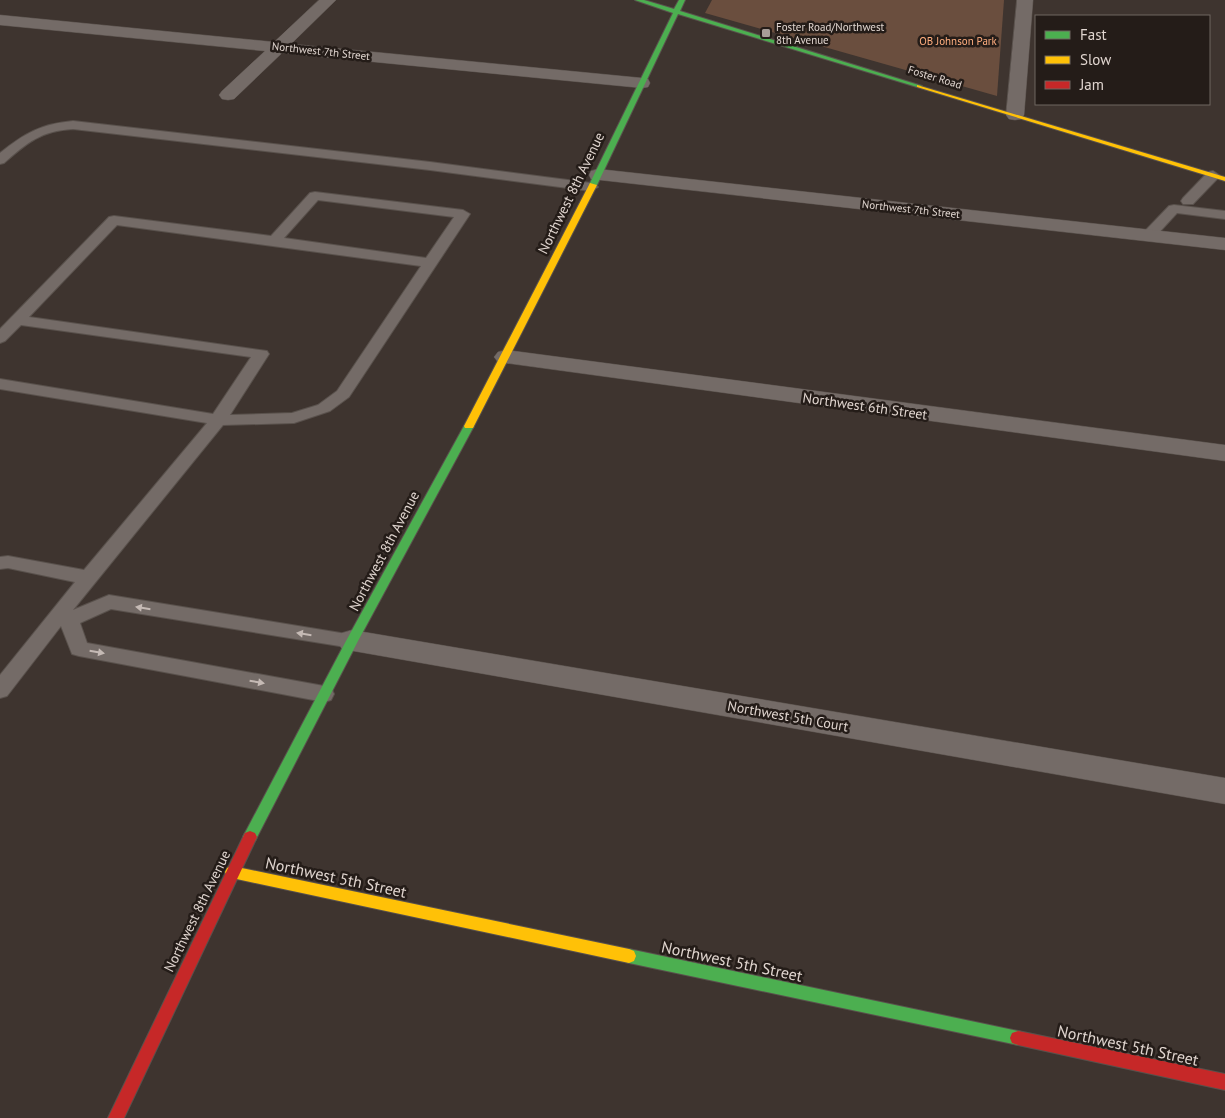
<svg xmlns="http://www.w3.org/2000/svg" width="1225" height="1118" font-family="'PT Sans',sans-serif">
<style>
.green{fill:#6a4e3e}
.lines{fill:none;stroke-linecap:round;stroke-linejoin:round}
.lane-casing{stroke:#59514c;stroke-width:2}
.street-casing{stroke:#59514c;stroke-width:1}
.fast-casing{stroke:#59514c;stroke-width:2}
.slow-casing{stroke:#59514c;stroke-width:2}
.jam-casing{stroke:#59514c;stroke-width:2}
.lane{fill:#746b67;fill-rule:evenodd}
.street{fill:#746b67;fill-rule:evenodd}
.fast{fill:#4caf50;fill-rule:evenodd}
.slow{fill:#ffc107;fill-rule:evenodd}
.jam{fill:#c62828;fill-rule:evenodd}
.oneway{fill:#c5bab5}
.poi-dot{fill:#a79d97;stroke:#241c18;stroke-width:2}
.labels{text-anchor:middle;stroke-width:5;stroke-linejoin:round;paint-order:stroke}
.far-poi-label{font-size:11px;fill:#e0d5cf;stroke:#241c18;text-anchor:start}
.far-park-label{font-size:11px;fill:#ffae7f;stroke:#241c18}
.far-street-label{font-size:11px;fill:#e0d5cf;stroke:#241c18}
.street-label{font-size:14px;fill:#e0d5cf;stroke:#241c18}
.near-street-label{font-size:16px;fill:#e0d5cf;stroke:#241c18}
</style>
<rect width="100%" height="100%" fill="#3e342f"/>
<polygon class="green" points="712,0 1004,0 997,96 705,13"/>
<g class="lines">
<g class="lane-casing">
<g id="lane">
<path d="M 73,121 L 430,162 L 591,183 L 598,187 L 591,191 L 430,170 L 73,129 C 41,131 28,142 4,163 L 0,164 L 0,153 C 25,133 41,124 73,121 Z"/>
<polygon points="1213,171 1219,175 1218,178 1193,204 1183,204 1181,201 1183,198 1208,172"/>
<path d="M 315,192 L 463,210 L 470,214 L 349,397 L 330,411 L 294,423 L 223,425 L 73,610 L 109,595 L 359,636 L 362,641 L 359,646 L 352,648 L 111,609 L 80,623 L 87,643 L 324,686 L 331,688 L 334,694 L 331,700 L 324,702 L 79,656 L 72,654 L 61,626 L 7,696 L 0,698 L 0,675 L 75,582 L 8,568 L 0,569 L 0,557 L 8,556 L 84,570 L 207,423 L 0,389 L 0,379 L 213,414 L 251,357 L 21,325 L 5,341 L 0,343 L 0,329 L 109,217 L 114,216 L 271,236 L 310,193 ZM 318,200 L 454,217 L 426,258 L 284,238 ZM 117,225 L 421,266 L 337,391 L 318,405 L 292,413 L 230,415 L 269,354 L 267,351 L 29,317 Z"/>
<polygon points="1174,205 1225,211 1225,219 1177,213 1154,238 1144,238 1142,235 1144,232 1169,206"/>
</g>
</g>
<g class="street-casing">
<g id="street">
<polygon points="319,0 336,0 291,44 642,78 648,79 650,83 648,87 642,88 282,53 234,99 228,100 222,99 219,95 222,91 265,51 0,25 0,15 274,42"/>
<polygon points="1017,0 1033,0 1024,115 1021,119 1015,120 1009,119 1006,115"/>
<polygon points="598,169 1225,238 1225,250 591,179 589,175 591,171"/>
<polygon points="506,350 1225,445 1225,461 498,362 494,357 498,352"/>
<polygon points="352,630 1225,778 1225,804 342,649 337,641 342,633"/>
</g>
</g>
<g class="fast-casing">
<g id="fast">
<polygon points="635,0 644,0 674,9 679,0 685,0 680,11 922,86 917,87 678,14 597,185 590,187 589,185 673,13"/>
<polygon points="469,423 474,426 358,641 255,841 250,843 245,841 243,837 245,833 346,641 464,426"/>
<polygon points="629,949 1018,1031 1024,1033 1026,1038 1024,1043 1018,1045 629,963 624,961 622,956 624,951"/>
</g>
</g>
<g class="slow-casing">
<g id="slow">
<polygon points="917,85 1225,177 1225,181 917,87"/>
<polygon points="590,183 597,185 474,426 473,428 465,428 464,426"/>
<polygon points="232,866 629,949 634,951 636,956 634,961 629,963 232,878 227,876 225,872 227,868"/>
</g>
</g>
<g class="jam-casing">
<g id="jam">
<polygon points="250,831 255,833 257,837 124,1118 108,1118 245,833"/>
<polygon points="1018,1031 1225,1074 1225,1090 1018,1045 1012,1043 1010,1038 1012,1033"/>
</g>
</g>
<use href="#lane" class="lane"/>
<use href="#street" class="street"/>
<use href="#fast" class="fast"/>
<use href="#slow" class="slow"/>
<use href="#jam" class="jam"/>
</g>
<defs><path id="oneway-solid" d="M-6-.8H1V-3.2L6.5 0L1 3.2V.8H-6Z" transform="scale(1.25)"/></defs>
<g class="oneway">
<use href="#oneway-solid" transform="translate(143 608) rotate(-171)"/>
<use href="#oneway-solid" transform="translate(304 634) rotate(-171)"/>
<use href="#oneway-solid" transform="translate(97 652) rotate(10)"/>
<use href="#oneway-solid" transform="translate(257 682) rotate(10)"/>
</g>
<rect class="poi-dot" x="761" y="28" width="10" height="10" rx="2.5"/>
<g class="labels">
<g class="far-poi-label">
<text x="776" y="31">Foster Road/Northwest<tspan x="776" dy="13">8th Avenue</tspan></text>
</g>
<g class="far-park-label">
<text x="958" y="45">OB Johnson Park</text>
</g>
<g class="far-street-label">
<text transform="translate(321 51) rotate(6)" y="4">Northwest 7th Street</text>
<text transform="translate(935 77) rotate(17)" y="4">Foster Road</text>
<text transform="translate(911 209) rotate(6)" y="4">Northwest 7th Street</text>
</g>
<g class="street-label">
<text transform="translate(571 193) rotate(-64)" y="5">Northwest 8th Avenue</text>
<text transform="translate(865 406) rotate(8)" y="5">Northwest 6th Street</text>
<text transform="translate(384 551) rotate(-62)" y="5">Northwest 8th Avenue</text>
<text transform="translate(788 716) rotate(10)" y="5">Northwest 5th Court</text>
<text transform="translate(197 911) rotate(-64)" y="5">Northwest 8th Avenue</text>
</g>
<g class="near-street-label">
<text transform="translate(336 877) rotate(12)" y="6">Northwest 5th Street</text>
<text transform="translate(732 961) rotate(12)" y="6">Northwest 5th Street</text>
<text transform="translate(1128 1045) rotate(12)" y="6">Northwest 5th Street</text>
</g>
</g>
<rect x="1035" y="15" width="175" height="90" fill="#241c18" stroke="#6f6661"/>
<rect x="1045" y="31" width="25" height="8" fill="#4caf50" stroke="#6f6661"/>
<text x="1080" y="40" font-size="15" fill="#e0d5cf">Fast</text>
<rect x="1045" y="56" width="25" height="8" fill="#ffc107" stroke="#6f6661"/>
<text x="1080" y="65" font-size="15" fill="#e0d5cf">Slow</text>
<rect x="1045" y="81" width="25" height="8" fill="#c62828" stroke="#6f6661"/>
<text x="1080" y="90" font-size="15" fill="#e0d5cf">Jam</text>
</svg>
